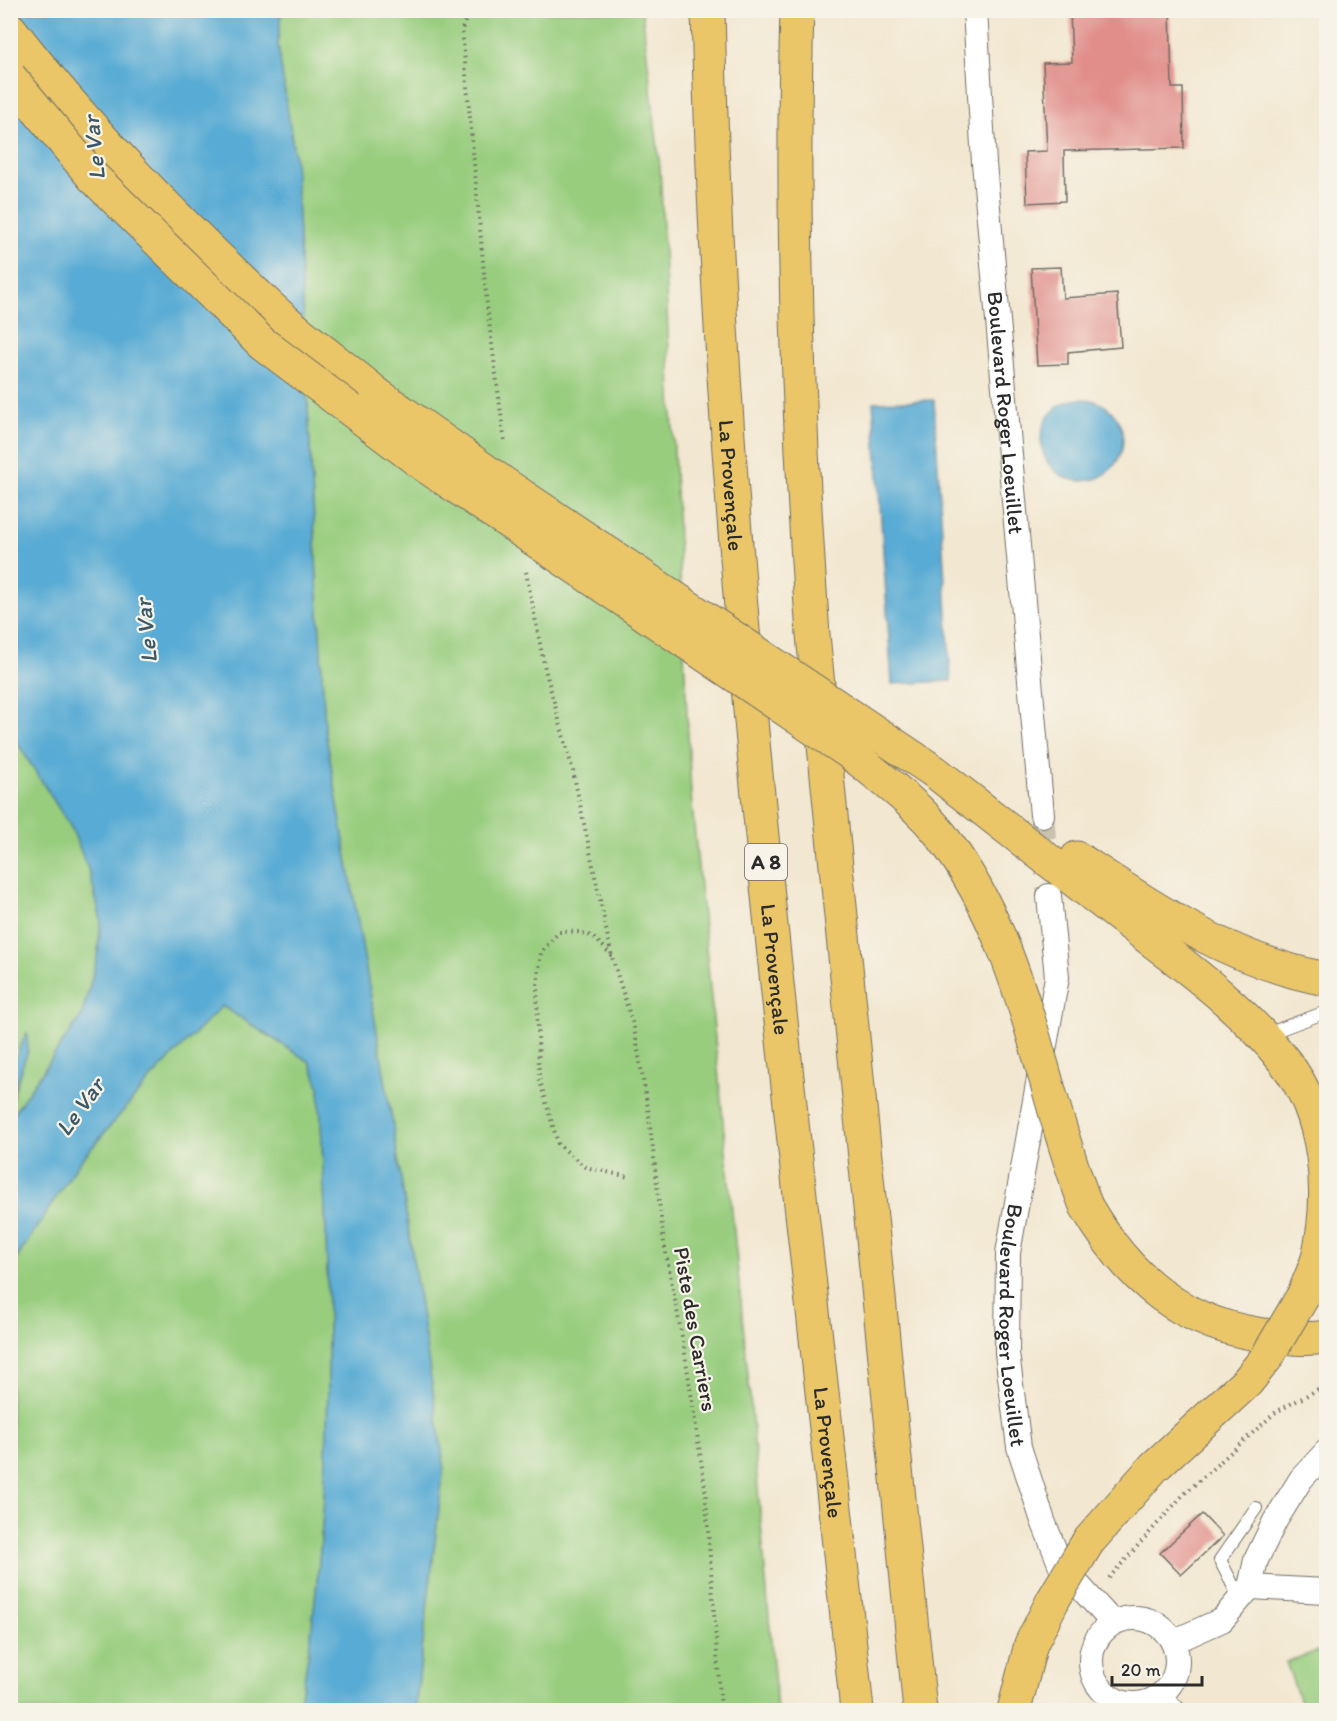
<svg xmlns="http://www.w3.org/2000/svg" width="1337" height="1721" font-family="Itim,sans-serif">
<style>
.green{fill:#98cd7e;stroke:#627c54;stroke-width:1.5}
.water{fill:#59abd4;stroke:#426b80;stroke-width:1.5}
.building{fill:#e18e8a}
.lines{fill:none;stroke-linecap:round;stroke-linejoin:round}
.street-tunnel{stroke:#cac1af;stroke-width:24;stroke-dasharray:24 12;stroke-linecap:butt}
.lane-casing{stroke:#716d65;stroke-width:14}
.street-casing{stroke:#716d65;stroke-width:26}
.highway-casing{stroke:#716d65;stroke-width:35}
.path{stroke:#716d65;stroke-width:4;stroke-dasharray:1.5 4.5;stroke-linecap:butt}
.lane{stroke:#fff;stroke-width:12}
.street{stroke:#fff;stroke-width:24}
.highway{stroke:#eac669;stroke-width:33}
.highway-bridge-casing{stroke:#716d65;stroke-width:35;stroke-linecap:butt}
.highway-bridge{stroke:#eac669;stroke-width:33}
.labels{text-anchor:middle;stroke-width:4.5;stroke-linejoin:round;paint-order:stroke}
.shield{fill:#f7f3e8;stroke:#686764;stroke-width:1.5}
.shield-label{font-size:21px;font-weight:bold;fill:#2b2b2b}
.street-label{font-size:22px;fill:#2b2b2b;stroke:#f7f3e8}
.water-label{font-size:24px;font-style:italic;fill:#3b5866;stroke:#f7f3e8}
</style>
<rect width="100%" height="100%" fill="#f7f3e8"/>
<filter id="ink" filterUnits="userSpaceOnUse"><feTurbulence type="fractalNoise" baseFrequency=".0167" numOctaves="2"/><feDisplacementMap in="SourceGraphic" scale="12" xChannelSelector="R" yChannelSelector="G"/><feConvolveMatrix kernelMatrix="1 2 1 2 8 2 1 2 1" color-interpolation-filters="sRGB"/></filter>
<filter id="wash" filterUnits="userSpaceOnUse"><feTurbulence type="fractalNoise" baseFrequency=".008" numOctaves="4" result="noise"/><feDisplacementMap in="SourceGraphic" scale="24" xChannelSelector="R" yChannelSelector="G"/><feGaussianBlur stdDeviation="1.35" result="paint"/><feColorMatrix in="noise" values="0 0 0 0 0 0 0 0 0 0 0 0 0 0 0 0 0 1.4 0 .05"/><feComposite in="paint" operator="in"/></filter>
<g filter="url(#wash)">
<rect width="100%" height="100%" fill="#f2e7d0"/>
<g class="green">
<polygon points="281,11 642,11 660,168 691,795 749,1384 777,1710 415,1710 444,1465 393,1126 325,730 295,161 278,46"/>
<path d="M 11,733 L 72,829 L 90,874 L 101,920 L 97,959 L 82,1015 L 11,1117 C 11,1085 28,1065 27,1033 L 11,1068 Z"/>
<path d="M 222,1006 L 310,1062 L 319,1086 C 328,1244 334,1404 319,1562 C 314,1612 309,1661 298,1710 L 11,1710 L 11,1267 L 77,1165 L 151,1078 Z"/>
<polygon points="1326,1648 1326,1710 1303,1710 1286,1662"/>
</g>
<g class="water">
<path d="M 11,11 L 281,11 L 278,46 L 295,161 L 325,730 L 393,1126 L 444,1465 L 415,1710 L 298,1710 C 309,1661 314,1612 319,1562 C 334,1404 328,1244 319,1086 L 310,1062 L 222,1006 L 151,1078 L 77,1165 L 11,1267 L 11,1117 L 82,1015 L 97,959 L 101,920 L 90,874 L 72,829 L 11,733 Z"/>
<circle cx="1082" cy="440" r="41"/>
<polygon points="934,400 951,681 892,684 873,402"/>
<polygon points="27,1032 28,1051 11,1097 11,1068"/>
</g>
<g id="blocks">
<g class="building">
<polygon points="1070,10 1170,10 1172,88 1183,88 1184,148 1064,151 1065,201 1027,203 1025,152 1047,151 1043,63 1072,62"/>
<polygon points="1061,267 1063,298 1117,294 1121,347 1068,352 1068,364 1037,365 1031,268"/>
<polygon points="1202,1514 1223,1536 1181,1575 1160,1553"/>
</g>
</g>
</g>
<g filter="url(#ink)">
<use href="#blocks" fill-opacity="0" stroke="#716d65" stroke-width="1.5"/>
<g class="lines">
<polyline class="street-tunnel" points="1042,815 1049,896"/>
<g class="lane-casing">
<g id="lane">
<polyline points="1264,1035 1326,1012"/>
<polyline points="1240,1599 1220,1560 1256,1508"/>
<polyline points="1163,1693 1181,1710"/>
</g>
</g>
<g class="street-casing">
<g id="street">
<path id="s1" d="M 975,10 L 984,163 L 1042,815"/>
<path id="s2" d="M 1049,896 L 1057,977 L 1008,1253 L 1007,1353 L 1019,1447 L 1043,1521 L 1061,1566 L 1113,1623"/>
<polyline points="1250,1587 1326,1591"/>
<circle cx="1134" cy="1661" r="43"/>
<polyline points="1173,1642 1222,1620 1250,1587 1256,1560 1275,1521 1301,1479 1326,1452"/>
</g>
</g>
<g class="highway-casing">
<g id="highway">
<path id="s3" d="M 708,10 C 720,579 797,1145 857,1710"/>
<path d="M 797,10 C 791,219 798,427 813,635 L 920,1710"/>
<path d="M 10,29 C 87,129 176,219 268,305 C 302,337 341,364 377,394"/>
<path d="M 935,772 C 998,821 1062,871 1125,920 C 1181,963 1242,1006 1285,1062 C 1327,1115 1333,1194 1318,1258 C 1314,1271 1308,1284 1303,1296"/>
<path d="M 1077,858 C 1158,911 1230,961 1326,979"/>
<path d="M 1086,1206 C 1129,1280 1184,1327 1272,1336 C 1291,1338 1308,1340 1326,1337"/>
<polyline points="1088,1542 1154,1467 1247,1382 1267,1357"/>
<polyline points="1014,1710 1031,1644 1053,1600"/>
</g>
</g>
<g class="path">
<polyline points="469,10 462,30 487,306 505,444"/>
<polyline points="526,572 545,669 573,771 612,957 634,1028 648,1108 664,1243 684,1347 705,1487 721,1710"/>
<path d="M 612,956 C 593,935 588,930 559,932 L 541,952 L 537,986 L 539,1078 L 548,1109 L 558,1144 L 585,1167 L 629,1177"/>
<polyline points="1109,1578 1183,1495 1276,1412 1326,1385"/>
</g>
<use href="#lane" class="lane"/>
<use href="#street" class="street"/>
<use href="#highway" class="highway"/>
<g class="highway-bridge-casing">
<g id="highway-bridge">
<path d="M 10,77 L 93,177 L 262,343 L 424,465 L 853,755 C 883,780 917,804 941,835 C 1026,946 1037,1079 1086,1206"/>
<polyline points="377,394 503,483 935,772"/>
<polyline points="1267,1357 1303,1296"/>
<polyline points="1053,1600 1088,1542"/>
</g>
</g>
<use href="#highway-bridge" class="highway-bridge"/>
</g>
</g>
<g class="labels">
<rect class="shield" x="745" y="844" width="42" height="36" rx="4.5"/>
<g class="shield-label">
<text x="766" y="869">A 8</text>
</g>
<g class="street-label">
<text dy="8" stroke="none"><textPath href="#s1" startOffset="404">Boulevard Roger Loeuillet</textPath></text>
<text dy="8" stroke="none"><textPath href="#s3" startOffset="476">La Provençale</textPath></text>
<text dy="8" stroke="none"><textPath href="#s3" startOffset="962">La Provençale</textPath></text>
<text dy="8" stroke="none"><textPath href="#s2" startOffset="434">Boulevard Roger Loeuillet</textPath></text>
<text transform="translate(696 1329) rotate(80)" y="8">Piste des Carriers</text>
<text dy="8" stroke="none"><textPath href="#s3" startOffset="1448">La Provençale</textPath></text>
</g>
<g class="water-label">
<text transform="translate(94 148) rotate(-96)" y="8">Le Var</text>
<text transform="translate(146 631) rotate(-96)" y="8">Le Var</text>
<text transform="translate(80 1107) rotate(-54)" y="8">Le Var</text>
</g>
</g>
<rect width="1337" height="1721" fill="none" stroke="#f7f3e8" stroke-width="36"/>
<path d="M1112 1676v9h90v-9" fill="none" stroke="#2b2b2b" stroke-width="3"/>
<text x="1121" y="1676" font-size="18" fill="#2b2b2b" stroke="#f7f3e8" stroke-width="4.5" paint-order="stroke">20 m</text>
</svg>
